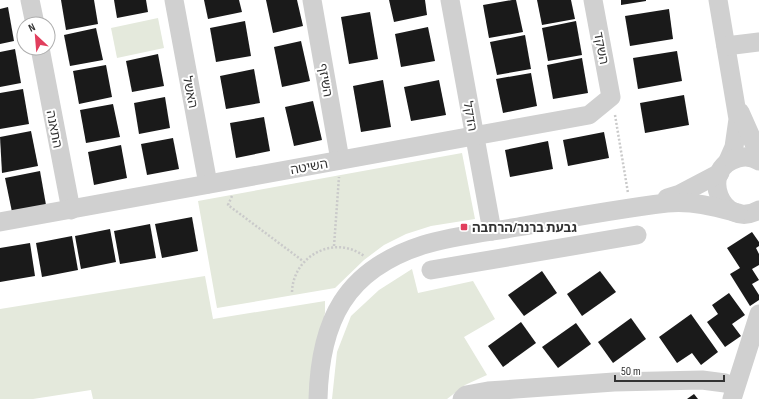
<svg xmlns="http://www.w3.org/2000/svg" width="759" height="399" font-family="'Sofia Sans Condensed','Noto Sans Hebrew',sans-serif">
<style>
.green{fill:#e4e9dc}
.building{fill:#1a1a1a}
.lines{fill:none;stroke-linecap:round;stroke-linejoin:round}
.path{stroke:#cacaca;stroke-width:2.5;stroke-dasharray:2 2;stroke-linecap:butt}
.minor{stroke:#d0d0d0;stroke-width:19}
.poi-dot{fill:#e13e5d;stroke:#fff;stroke-width:1.5}
.labels{text-anchor:middle;stroke-width:4;stroke-linejoin:round;paint-order:stroke}
.street-label{font-size:13px;fill:#333;stroke:#fff}
.poi-label{font-size:13px;font-weight:bold;fill:#333;stroke:#fff;text-anchor:start}
</style>
<rect width="100%" height="100%" fill="#fff"/>
<g class="green">
<polygon points="158,18 164,48 117,58 111,28"/>
<polygon points="462,153 475,219 431,226 406,234 384,245 364,260 335,288 217,308 198,201"/>
<polygon points="412,269 418,293 473,281 495,319 464,337 487,375 465,385 447,399 332,399 337,352 351,316 379,290"/>
<polygon points="205,276 213,319 325,301 325,313 313,363 309,399 93,399 91,390 33,399 0,399 0,309"/>
</g>
<g class="building">
<polygon points="61,0 94,0 98,24 66,30"/>
<polygon points="114,0 146,0 148,12 117,18"/>
<polygon points="204,0 239,0 242,12 208,19"/>
<polygon points="266,0 297,0 303,26 273,33"/>
<polygon points="389,0 425,0 427,15 394,22"/>
<polygon points="512,0 516,0 523,32 489,38 483,5"/>
<polygon points="537,0 571,0 575,19 542,25"/>
<polygon points="621,0 646,0 646,1 621,5"/>
<polygon points="8,7 14,41 0,44 0,9"/>
<polygon points="669,9 673,39 630,46 625,16"/>
<polygon points="370,12 378,59 349,64 341,17"/>
<polygon points="245,21 251,56 216,62 210,28"/>
<polygon points="576,21 582,55 548,61 542,28"/>
<polygon points="428,27 435,61 401,67 395,34"/>
<polygon points="96,28 103,60 70,66 64,35"/>
<polygon points="525,35 531,69 497,75 490,42"/>
<polygon points="301,41 310,81 282,87 274,47"/>
<polygon points="15,49 21,83 0,87 0,52"/>
<polygon points="677,51 682,81 638,89 633,58"/>
<polygon points="158,54 164,86 132,92 126,61"/>
<polygon points="582,58 588,93 553,99 547,65"/>
<polygon points="106,65 112,97 79,104 73,71"/>
<polygon points="254,69 260,103 226,109 220,76"/>
<polygon points="531,73 537,106 503,113 496,79"/>
<polygon points="383,80 391,127 361,132 353,86"/>
<polygon points="439,80 446,115 411,121 404,87"/>
<polygon points="23,89 29,124 0,129 0,93"/>
<polygon points="684,95 689,125 645,133 640,103"/>
<polygon points="165,97 170,128 139,134 134,103"/>
<polygon points="313,101 322,140 294,146 285,107"/>
<polygon points="113,104 120,137 86,143 80,110"/>
<polygon points="264,117 270,151 236,158 230,123"/>
<polygon points="31,131 38,166 2,173 0,137"/>
<polygon points="604,132 609,158 568,166 563,140"/>
<polygon points="173,138 179,169 147,175 141,144"/>
<polygon points="548,141 553,169 510,177 505,150"/>
<polygon points="121,145 127,178 94,185 88,152"/>
<polygon points="40,171 46,205 12,212 5,178"/>
<polygon points="192,217 198,251 162,258 155,224"/>
<polygon points="150,224 156,258 120,264 114,231"/>
<polygon points="110,229 116,262 81,269 75,236"/>
<polygon points="752,232 759,242 759,246 756,248 759,254 759,265 752,269 759,280 752,284 759,295 759,300 750,306 730,274 740,268 727,248"/>
<polygon points="72,236 78,270 42,277 36,243"/>
<polygon points="30,243 35,276 0,282 0,248"/>
<polygon points="542,271 557,293 524,316 508,295"/>
<polygon points="600,271 616,292 582,316 567,294"/>
<polygon points="729,293 745,315 732,324 741,336 725,347 707,322 718,314 712,305"/>
<polygon points="691,314 718,352 701,365 692,353 677,363 659,337"/>
<polygon points="631,318 646,339 613,363 598,342"/>
<polygon points="521,322 536,343 503,367 488,346"/>
<polygon points="576,323 591,344 558,368 542,347"/>
<polygon points="694,394 698,399 687,399"/>
</g>
<g class="lines">
<g class="path">
<polyline points="615,115 628,193"/>
<polyline points="232,196 228,205 303,261"/>
<polyline points="334,246 339,177"/>
<path d="M 292,292 C 293,256 334,234 364,256"/>
</g>
<g class="minor">
<polyline points="30,0 35,24"/>
<polyline points="174,0 208,184"/>
<polyline points="312,0 340,160"/>
<polyline points="450,0 492,231"/>
<polyline points="718,0 738,119 734,147 727,163"/>
<polyline points="726,46 759,42"/>
<polyline points="40,48 71,210"/>
<polyline points="740,112 759,155"/>
<path d="M 759,161 C 753,157 745,156 738,158 C 697,169 722,231 759,210"/>
<polyline points="667,198 680,194 720,173"/>
<polyline points="0,222 589,115 611,97 593,0"/>
<polyline points="431,270 637,235"/>
<path d="M 318,399 C 320,321 345,270 423,245 C 451,236 488,232 518,227 C 568,218 617,209 667,203 C 694,201 712,206 738,213"/>
<polyline points="462,399 466,395 488,391 614,382 702,380 725,383 735,387"/>
<polyline points="732,399 759,314"/>
</g>
</g>
<rect class="poi-dot" x="460" y="223" width="8" height="8" rx="2"/>
<g class="labels">
<g class="street-label">
<text transform="translate(602 48) rotate(79)" y="5">השקד</text>
<text transform="translate(326 80) rotate(80)" y="5">השיזף</text>
<text transform="translate(191 92) rotate(79)" y="5">האשל</text>
<text transform="translate(471 116) rotate(80)" y="5">הדקל</text>
<text transform="translate(55 129) rotate(79)" y="5">התאנה</text>
<text transform="translate(309 166) rotate(-10)" y="5">השיטה</text>
</g>
<g class="poi-label">
<text x="472" y="232">גבעת ברנר/הרחבה</text>
</g>
</g>
<g transform="translate(36 36) rotate(334)"><circle r="19" fill="#ffffff" stroke="#adadad"/>
<path d="M0-3L7 15L0 10L-7 15Z" fill="#e13e5d"/>
<text y="-6" font-size="11" font-weight="bold" text-anchor="middle" fill="#333333">N</text>
</g>
<path d="M615 375v6h109v-6" fill="none" stroke="#333333" stroke-width="2"/>
<text x="621" y="375" font-size="12" fill="#333333" stroke="#ffffff" stroke-width="3" paint-order="stroke">50 m</text>
</svg>
